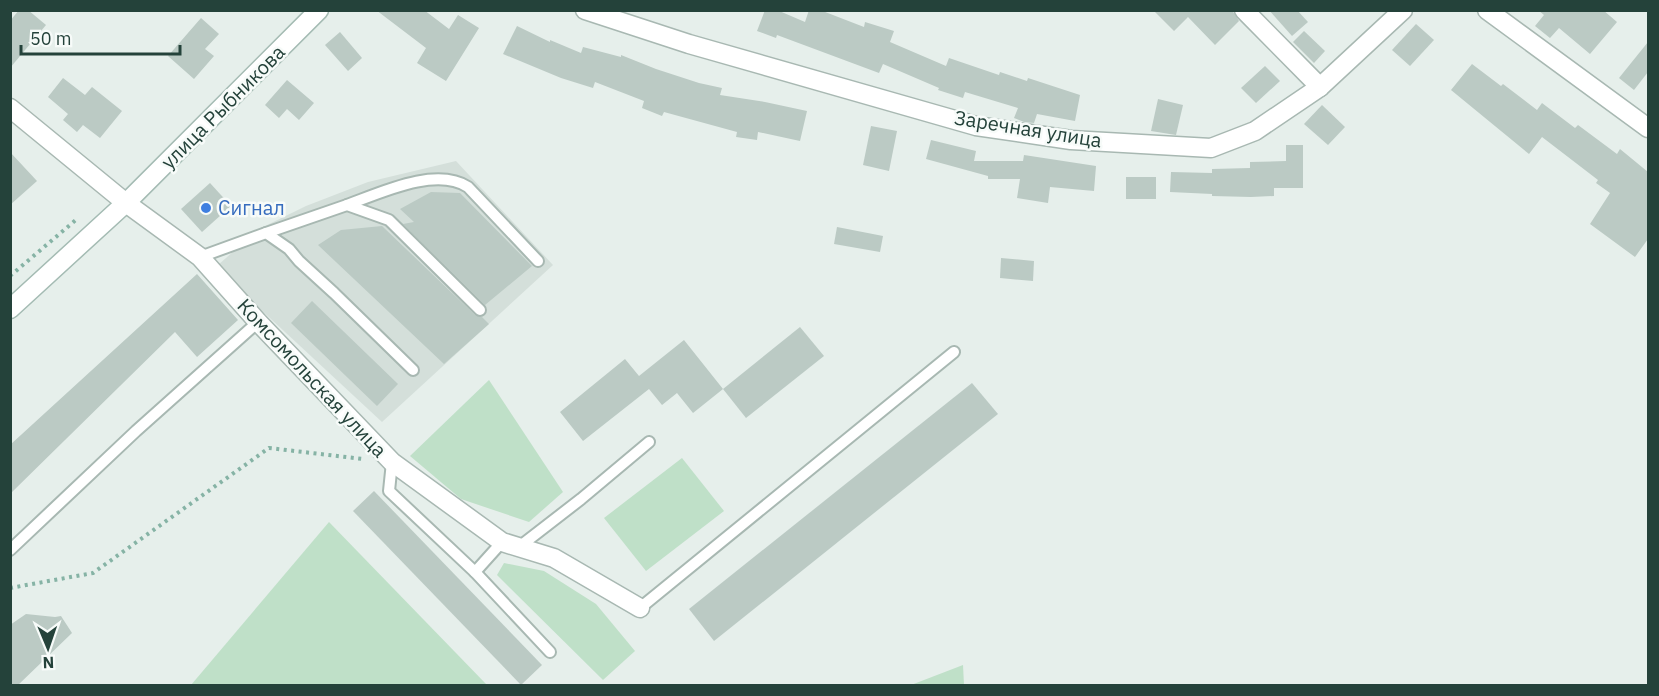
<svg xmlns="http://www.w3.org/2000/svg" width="1659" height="696" font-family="'IBM Plex Sans',sans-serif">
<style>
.built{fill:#d4dfda}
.green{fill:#bfe0c8}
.building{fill:#bbcac4}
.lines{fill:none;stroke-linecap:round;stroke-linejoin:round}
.lane-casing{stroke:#a8b8b2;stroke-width:14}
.street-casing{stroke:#a8b8b2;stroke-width:21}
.secondary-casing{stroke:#a4bbb3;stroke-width:21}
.path{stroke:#86b3a5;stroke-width:4;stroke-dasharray:3 4.5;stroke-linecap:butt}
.lane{stroke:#fff;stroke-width:10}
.street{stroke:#fff;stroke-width:18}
.secondary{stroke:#fff;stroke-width:18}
.shop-dot{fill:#3f7fe0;stroke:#f7fbf9;stroke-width:2}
.labels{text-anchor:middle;stroke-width:5;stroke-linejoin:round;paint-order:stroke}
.street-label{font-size:20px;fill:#24423a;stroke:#f7fbf9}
.shop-label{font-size:20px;fill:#366cbe;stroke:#f7fbf9;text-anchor:start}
</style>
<rect width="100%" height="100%" fill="#e6efeb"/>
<polygon class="built" points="456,161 553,265 382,422 230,281 218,265 259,229 306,206 368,182"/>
<g class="green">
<polygon points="489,380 563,492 529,522 461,499 410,456"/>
<polygon points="682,458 724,511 646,571 604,518"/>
<polygon points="329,522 487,685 191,685"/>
<polygon points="504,563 544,571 596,604 635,651 603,680 497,575"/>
<polygon points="963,665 964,685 911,685"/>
</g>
<g class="building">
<polygon points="19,10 28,10 46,25 10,68 10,21"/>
<polygon points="376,10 424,10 449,29 458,15 479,28 446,81 417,63 426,48"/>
<polygon points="765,10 777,10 805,22 809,10 820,10 864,27 865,22 894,31 890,42 946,66 949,58 999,75 1000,72 1027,81 1028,78 1080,95 1075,121 1037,114 1034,123 1024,122 1014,118 1018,108 965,92 963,98 938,90 939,88 883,64 879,73 777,35 776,38 757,31"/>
<polygon points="1153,10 1232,10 1239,21 1215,45 1188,17 1174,31"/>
<polygon points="1269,10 1297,10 1308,22 1292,36"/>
<polygon points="1538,10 1603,10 1617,22 1590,54 1559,28 1550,38 1535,26 1544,15"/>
<polygon points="201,18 219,34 205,49 214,56 194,79 168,56"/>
<polygon points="1416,24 1434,40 1410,66 1392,50"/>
<polygon points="517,26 550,42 550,40 581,53 583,47 621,57 621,55 656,69 699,83 722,88 720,95 765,102 807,111 800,141 758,132 757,140 736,137 737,132 664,112 662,116 642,108 644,101 595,82 593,88 561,78 503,54"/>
<polygon points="1304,31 1325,51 1314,63 1293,42"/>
<polygon points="340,32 362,58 348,71 325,45"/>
<polygon points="1648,42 1648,72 1634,90 1619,78"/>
<polygon points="1472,64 1501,86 1503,84 1537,110 1542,103 1575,128 1578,125 1617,154 1620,149 1648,172 1648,239 1635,257 1590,224 1610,193 1596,183 1598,180 1542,137 1529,154 1451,90"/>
<polygon points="1265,66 1280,81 1256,103 1241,88"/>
<polygon points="63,78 85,95 92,87 122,111 100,138 83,125 77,132 63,120 68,114 48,97"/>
<polygon points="287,80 314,103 299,120 287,109 279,118 265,105"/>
<polygon points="1158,99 1183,105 1176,135 1151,131"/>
<polygon points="1322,105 1345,127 1328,145 1304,124"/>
<polygon points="871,126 897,131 889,171 863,165"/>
<polygon points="931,140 976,151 974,161 1023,161 1024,155 1096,166 1094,191 1050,187 1048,203 1017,198 1020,179 988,179 988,176 926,159"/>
<polygon points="1286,145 1303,145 1303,188 1274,188 1274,196 1251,197 1212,196 1212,194 1170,192 1171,172 1212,173 1212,169 1250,168 1250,162 1286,161"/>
<polygon points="10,152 37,181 10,205"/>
<rect x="1126" y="177" width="30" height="22"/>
<polygon points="210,183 231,206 202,232 181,209"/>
<polygon points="431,192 460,193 532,266 485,305 403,224 414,222 400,209"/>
<polygon points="382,226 475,315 482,317 489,324 444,364 318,245 341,230"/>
<polygon points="837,227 883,236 880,252 834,244"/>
<polygon points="1001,258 1034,261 1033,281 1000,278"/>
<polygon points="197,274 238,320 197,357 175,332 10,494 10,445"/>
<polygon points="312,301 398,384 377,406 291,323"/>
<polygon points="800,327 824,356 746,418 723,389"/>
<polygon points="684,340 723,389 693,413 677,393 662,405 649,389 583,441 560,412 625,359 639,376"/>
<polygon points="972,383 998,414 714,641 689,609"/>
<polygon points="374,491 542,665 521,685 353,511"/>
<polygon points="26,614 55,617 61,616 72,633 17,686 10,686 10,625"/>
</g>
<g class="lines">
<g class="lane-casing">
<g id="lane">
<path d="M 347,205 C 380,193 436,166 468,187 L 538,261"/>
<polyline points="266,233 347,205 389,220 480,310"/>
<polyline points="200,257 266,233 289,249 299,261 334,293 413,370"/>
<polyline points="392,462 389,491 475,572"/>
<polyline points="502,542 475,572 550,652"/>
<polyline points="519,547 581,499 649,442"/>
<polyline points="10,550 136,431 258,322"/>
<polyline points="640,608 954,352"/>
</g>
</g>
<g class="street-casing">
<g id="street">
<polyline points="585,10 689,44 976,126 1071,140 1211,148 1255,131 1320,87 1403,10"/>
<polyline points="1244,10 1320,87"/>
<polyline points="1487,10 1648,128"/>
<polyline points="10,108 126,203 200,257 258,322 392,462 502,542 554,558 640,608"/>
</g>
</g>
<g class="secondary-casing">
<polyline id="secondary" points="10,309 129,200 319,10"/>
</g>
<g class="path">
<polyline points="10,276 77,219"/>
<polyline points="10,588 93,573 269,448 363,459"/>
</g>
<use href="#lane" class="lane"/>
<use href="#street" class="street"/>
<use href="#secondary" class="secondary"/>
</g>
<circle class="shop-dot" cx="206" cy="208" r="6"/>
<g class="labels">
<g class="street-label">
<text transform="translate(223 107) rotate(-45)" y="7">улица Рыбникова</text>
<text transform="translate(1028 129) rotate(9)" y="7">Заречная улица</text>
<text transform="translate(312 378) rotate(47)" y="7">Комсомольская улица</text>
</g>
<g class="shop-label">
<text x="218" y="215">Сигнал</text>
</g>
</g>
<rect width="1659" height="696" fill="none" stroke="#24423a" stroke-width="24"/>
<g transform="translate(48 648) rotate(178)" stroke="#f7fbf9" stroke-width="4.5" paint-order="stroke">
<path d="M0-4.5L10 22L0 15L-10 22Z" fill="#24423a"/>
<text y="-9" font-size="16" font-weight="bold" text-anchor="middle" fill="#24423a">N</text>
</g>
<path d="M21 45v9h159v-9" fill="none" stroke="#24423a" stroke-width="3"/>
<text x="30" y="45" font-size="18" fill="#24423a" stroke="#f7fbf9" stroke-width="4.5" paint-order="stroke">50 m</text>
</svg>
